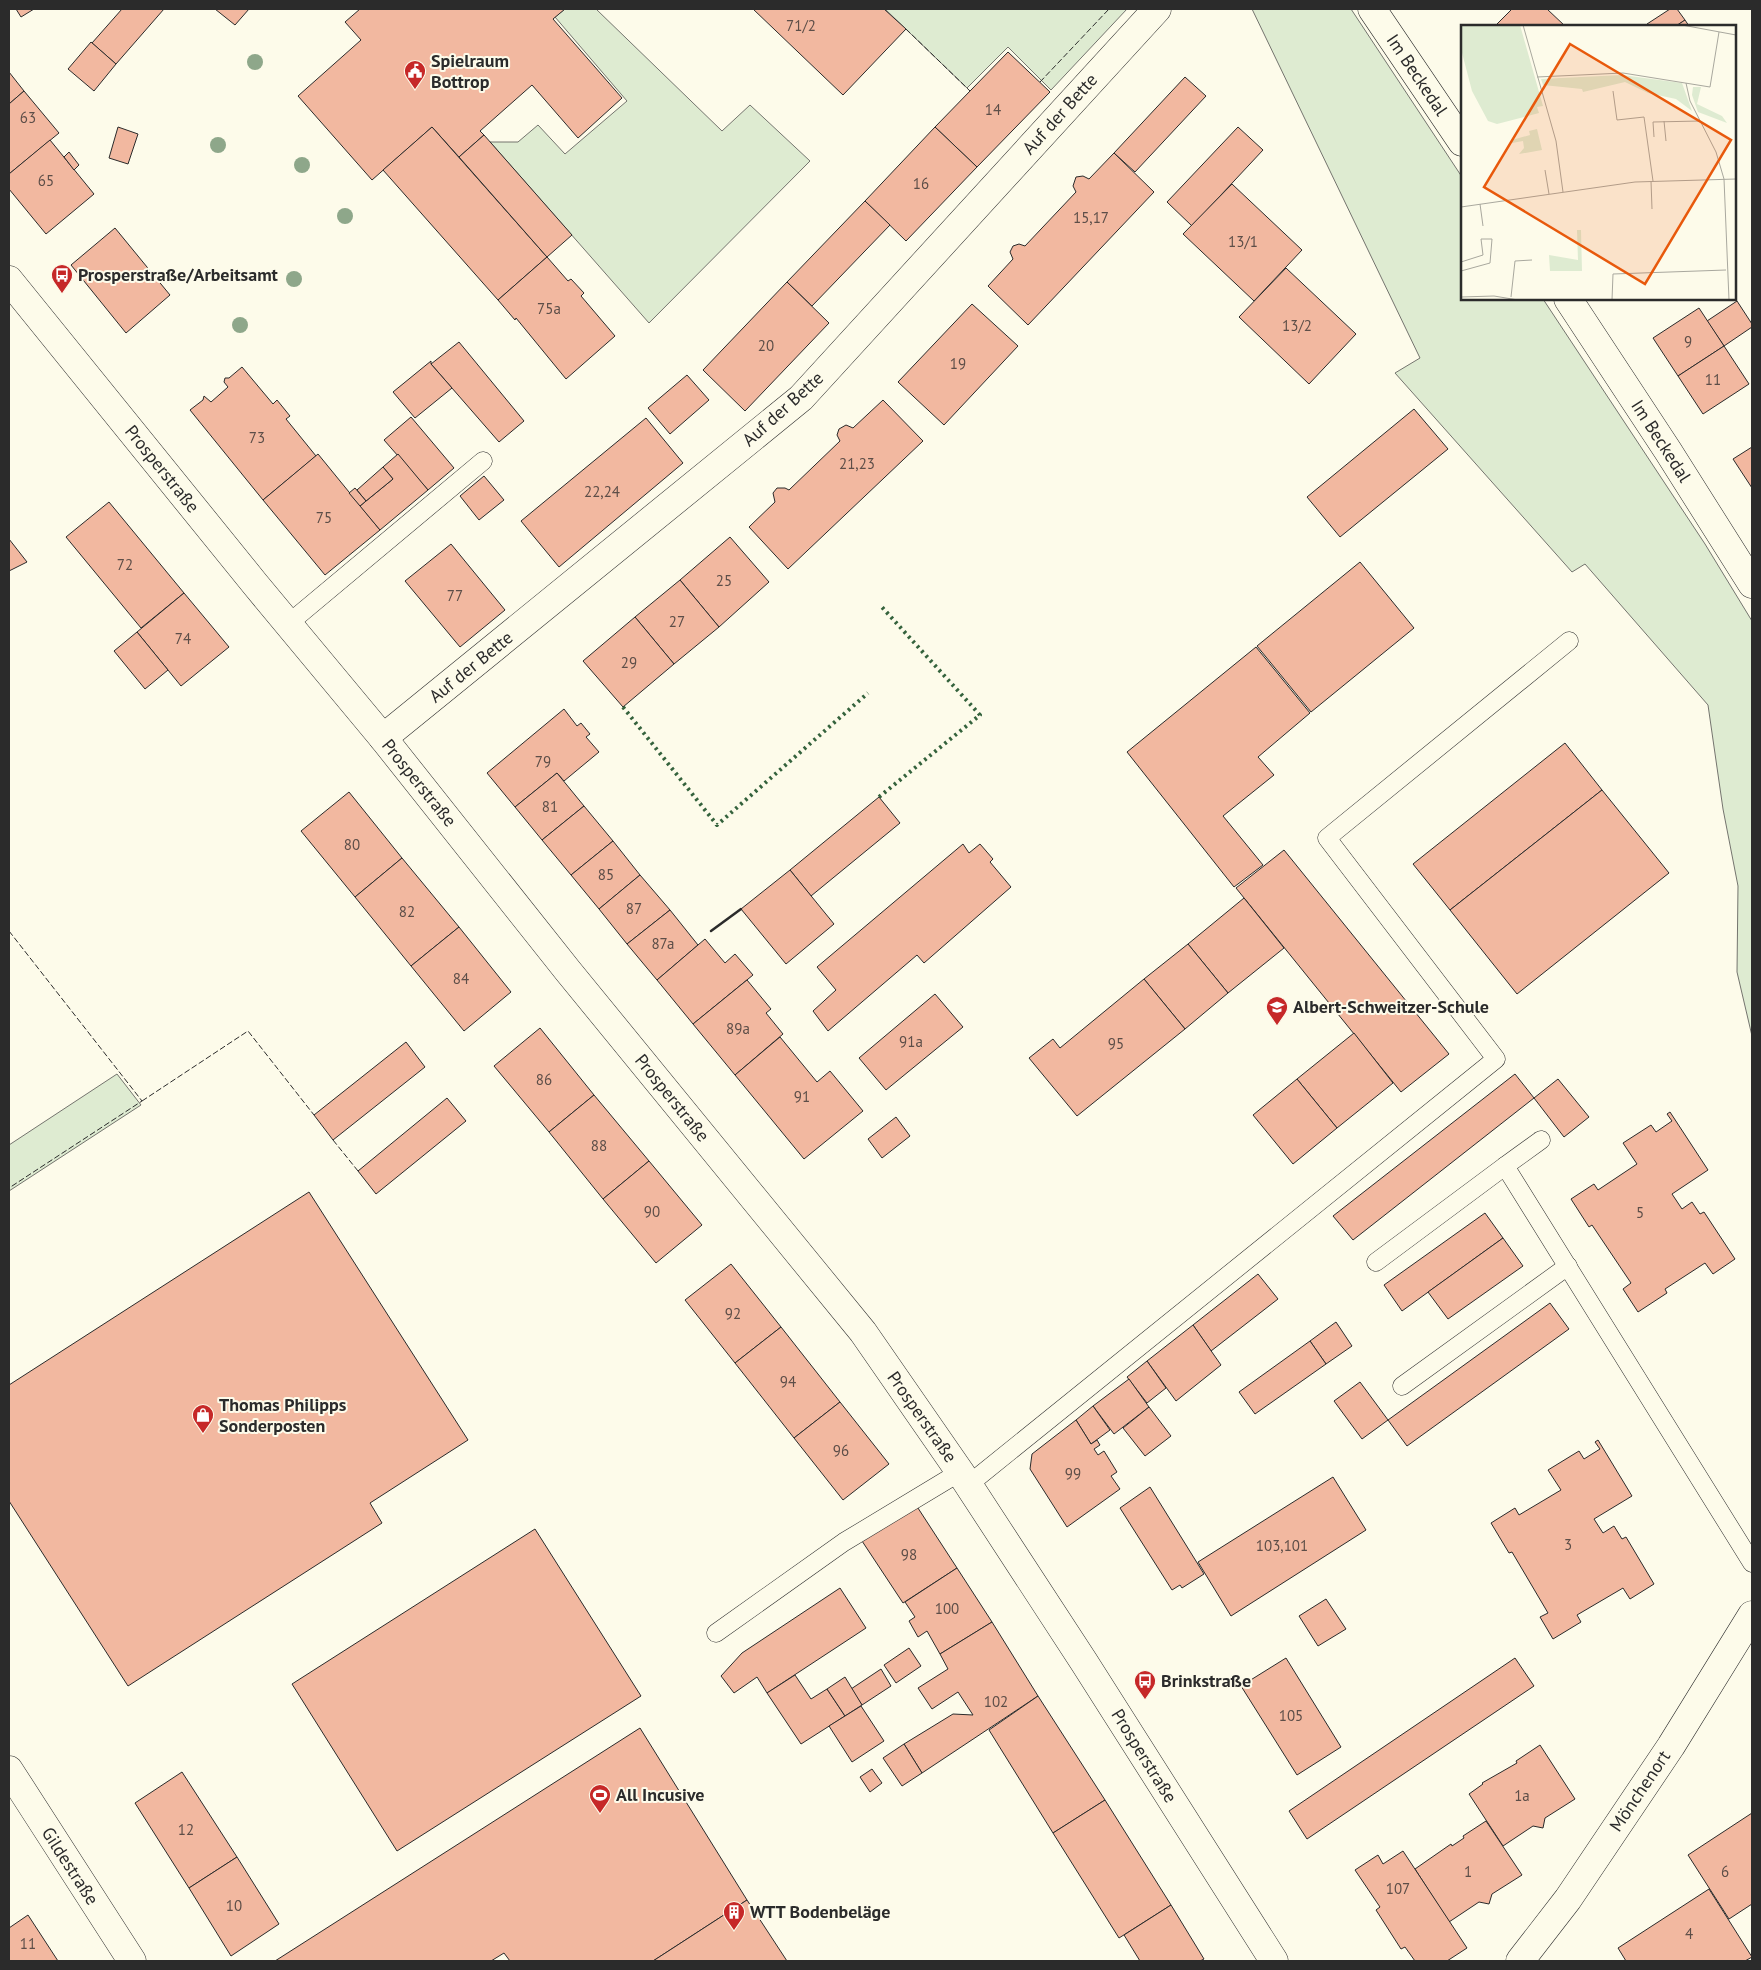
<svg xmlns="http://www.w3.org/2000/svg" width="1761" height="1970" font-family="'PT Sans',sans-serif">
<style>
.green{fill:#deebd1;stroke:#74746e}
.building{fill:#f2b8a0;stroke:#2b2b2b}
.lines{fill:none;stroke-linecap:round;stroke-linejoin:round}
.service-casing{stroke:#2b2b2b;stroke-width:19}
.minor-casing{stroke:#2b2b2b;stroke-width:29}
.secondary-casing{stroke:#2b2b2b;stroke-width:29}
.service{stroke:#fdfbea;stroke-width:18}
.minor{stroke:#fdfbea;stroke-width:28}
.secondary{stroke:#fdfbea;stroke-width:28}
.hedge{stroke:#34623c;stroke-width:4;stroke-dasharray:2.5 4;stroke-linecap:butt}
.fence{stroke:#2b2b2b;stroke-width:1;stroke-dasharray:6 2.5;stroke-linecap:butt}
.wall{stroke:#2b2b2b;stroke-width:2.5}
.tree{fill:#8ea78a}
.labels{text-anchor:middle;stroke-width:4;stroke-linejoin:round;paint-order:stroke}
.number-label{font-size:15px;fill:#5d4e48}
.poi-label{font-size:18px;font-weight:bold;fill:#2b2b2b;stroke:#fdfbea;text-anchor:start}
.street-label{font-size:18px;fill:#2b2b2b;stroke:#fdfbea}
.inset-road{fill:none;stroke:#a9a89e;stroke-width:1}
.view{fill:#e8590c;fill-opacity:0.15;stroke:#e8590c;stroke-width:2.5}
.inset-edge{fill:none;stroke:#2b2b2b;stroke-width:2.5}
</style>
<rect width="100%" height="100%" fill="#fdfbea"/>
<g class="green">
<polygon points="565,9 596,9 722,131 750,105 810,161 649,323 490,142 518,142 538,125 565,154 627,101 555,17"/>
<polygon points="885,9 1127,9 1051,90 1008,47 967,88"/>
<polygon points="1252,9 1351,9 1462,177 1462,299 1543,299 1705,544 1752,621 1752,1036 1737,972 1738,886 1723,809 1708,705 1585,564 1572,572 1395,373 1420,358"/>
<polygon points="117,1074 141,1105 9,1191 9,1145"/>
</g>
<g class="building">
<polygon points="16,9 34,9 21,17"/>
<polygon points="122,9 164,9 116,64 92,43"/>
<polygon points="215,9 249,9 235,25"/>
<polygon points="360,9 565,9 553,19 622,98 578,138 532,85 480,131 484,135 459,157 432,127 372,180 298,96 361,40 345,22"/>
<polygon points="753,9 884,9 906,29 843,95"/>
<polygon points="1512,9 1547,9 1565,26 1495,26"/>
<polygon points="1670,9 1677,9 1685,20 1676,26 1649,26 1647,24"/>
<polygon points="1685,20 1689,26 1676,26"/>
<polygon points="91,42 116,64 94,91 68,69"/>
<polygon points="1008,52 1050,92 977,167 935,127"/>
<polygon points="9,72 24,91 9,104"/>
<polygon points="1185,77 1206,96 1135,172 1114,153"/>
<polygon points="24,91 59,133 9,174 9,104"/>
<polygon points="118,127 138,134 128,164 109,158"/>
<polygon points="432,127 547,257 498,300 383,170"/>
<polygon points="935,127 977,167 906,241 865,201"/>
<polygon points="1238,127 1263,150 1192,226 1167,202"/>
<polygon points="484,135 572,235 547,257 459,157"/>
<polygon points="50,140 94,194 46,234 9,189 9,174"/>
<polygon points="69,152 79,165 74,170 64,157"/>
<polygon points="1114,153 1154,192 1028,325 988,286 1013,259 1010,252 1013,246 1019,244 1025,246 1076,192 1073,186 1076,177 1083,176 1089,179"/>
<polygon points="1232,184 1302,250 1254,301 1183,234"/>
<polygon points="865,201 890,225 812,306 787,282"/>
<polygon points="115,228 170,295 126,333 71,265"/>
<polygon points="547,257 568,281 571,279 584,293 581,296 615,336 566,379 516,318 515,320 498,300"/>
<polygon points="1286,268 1356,334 1309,384 1239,317"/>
<polygon points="787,282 829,323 745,411 703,370"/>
<polygon points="1737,301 1752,324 1752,327 1724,346 1707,321"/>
<polygon points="972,304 1018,346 944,425 898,382"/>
<polygon points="1699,308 1724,346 1678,376 1653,338"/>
<polygon points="459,342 524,421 499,442 431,364"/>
<polygon points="1724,346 1749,384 1703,414 1678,376"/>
<polygon points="431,361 431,364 452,388 415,418 393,392"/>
<polygon points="242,367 273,404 277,400 290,416 286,419 316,456 263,500 190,410 203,400 204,396 211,402 228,387 224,382 225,378 229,378"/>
<polygon points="687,375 709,400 670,434 648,408"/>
<polygon points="883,400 923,441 788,569 749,527 775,502 773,493 777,488 785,488 789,490 840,441 837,435 839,429 846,425 853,428"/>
<polygon points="1414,409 1448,449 1340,537 1307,497"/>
<polygon points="411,417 454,468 428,490 384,440"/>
<polygon points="646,418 683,463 559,567 521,521"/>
<polygon points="1752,447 1752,488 1733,459"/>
<polygon points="318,454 380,530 325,575 263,500"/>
<polygon points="398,454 428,490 380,530 360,506 393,479 383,467"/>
<polygon points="383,467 393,479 366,501 357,490"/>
<polygon points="484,476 504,500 479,520 460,496"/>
<polygon points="355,488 366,501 360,506 349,493"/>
<polygon points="109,502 184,593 141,628 66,537"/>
<polygon points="730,537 769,582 719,627 680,580"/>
<polygon points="9,539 27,562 9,571"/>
<polygon points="451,544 505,610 460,647 405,581"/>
<polygon points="1360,562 1414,628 1311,712 1257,646"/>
<polygon points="680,580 719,627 674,664 635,617"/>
<polygon points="184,593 229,647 181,686 137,632"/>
<polygon points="635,617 674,664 623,707 583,661"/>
<polygon points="137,632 168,670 145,689 114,651"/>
<polygon points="1256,647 1310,713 1258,757 1274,775 1223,816 1263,865 1234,887 1127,752"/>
<polygon points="564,709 577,726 581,723 590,734 586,737 599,752 564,781 557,773 515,807 487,773"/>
<polygon points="1565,743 1602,790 1450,910 1413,864"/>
<polygon points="557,773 584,806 542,840 515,807"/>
<polygon points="1602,790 1669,873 1517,994 1450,910"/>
<polygon points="349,792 402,858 355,897 301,831"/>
<polygon points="879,797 900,823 811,896 790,870"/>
<polygon points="584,806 613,841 571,875 542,840"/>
<polygon points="613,841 640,875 599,909 571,875"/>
<polygon points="963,844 969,853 980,844 993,859 990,862 1011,887 924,963 917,955 828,1031 813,1011 836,990 817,967"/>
<polygon points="1284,850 1449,1054 1401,1092 1236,888"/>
<polygon points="402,858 459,927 411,966 355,897"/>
<polygon points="790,870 834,924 786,964 741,909"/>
<polygon points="640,875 670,910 627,944 599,909"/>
<polygon points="1244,898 1284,948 1228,993 1188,944"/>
<polygon points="670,910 698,945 657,980 627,944"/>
<polygon points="459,927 511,992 464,1031 411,966"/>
<polygon points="705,939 725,963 735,954 753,975 693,1024 657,980"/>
<polygon points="1188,944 1228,993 1185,1029 1144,979"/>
<polygon points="1144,979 1185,1029 1077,1116 1029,1058 1053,1039 1060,1048"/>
<polygon points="747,980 771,1009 766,1013 783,1034 735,1075 693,1024"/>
<polygon points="935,994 963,1027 886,1090 859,1058"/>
<polygon points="540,1028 594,1095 549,1132 494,1066"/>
<polygon points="1354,1033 1393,1083 1337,1128 1297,1079"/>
<polygon points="780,1037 817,1082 830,1071 863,1111 804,1159 735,1075"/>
<polygon points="406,1042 425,1067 333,1140 314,1115"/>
<polygon points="1515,1074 1534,1098 1353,1240 1333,1216"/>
<polygon points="1297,1079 1337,1128 1293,1164 1253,1115"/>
<polygon points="1558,1079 1589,1117 1564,1137 1534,1098"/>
<polygon points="594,1095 649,1161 603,1199 549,1132"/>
<polygon points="447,1098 466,1121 376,1194 358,1171"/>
<polygon points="1670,1112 1708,1170 1672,1194 1682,1209 1692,1202 1700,1214 1704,1212 1735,1259 1713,1274 1705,1263 1665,1289 1667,1293 1638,1312 1623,1289 1631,1283 1592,1225 1589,1227 1571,1199 1594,1184 1598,1190 1637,1164 1623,1143 1651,1125 1656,1132 1672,1121 1667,1114"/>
<polygon points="896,1117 910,1136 882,1158 868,1139"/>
<polygon points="649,1161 702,1225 656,1263 603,1199"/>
<polygon points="309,1192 468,1440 370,1503 382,1523 128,1686 9,1501 9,1385"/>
<polygon points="1485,1213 1503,1238 1402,1311 1384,1285"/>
<polygon points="1503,1238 1523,1266 1448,1319 1428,1292"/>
<polygon points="731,1264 781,1327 735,1363 685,1300"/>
<polygon points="1258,1274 1278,1299 1211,1351 1193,1325"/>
<polygon points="1550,1303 1569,1329 1407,1446 1388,1420"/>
<polygon points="1336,1322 1352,1346 1326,1364 1310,1341"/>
<polygon points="1193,1325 1221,1365 1176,1401 1147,1361"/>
<polygon points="781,1327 840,1402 794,1438 735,1363"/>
<polygon points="1310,1341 1326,1364 1255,1414 1239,1392"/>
<polygon points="1147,1361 1166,1388 1147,1403 1127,1377"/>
<polygon points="1129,1379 1149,1407 1114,1434 1093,1406"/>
<polygon points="1360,1382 1388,1420 1362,1439 1334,1401"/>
<polygon points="840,1402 889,1464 843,1500 794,1438"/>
<polygon points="1093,1406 1110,1430 1091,1444 1076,1420"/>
<polygon points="1149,1407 1171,1436 1145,1456 1123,1428"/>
<polygon points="1076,1420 1091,1444 1097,1440 1100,1445 1094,1449 1098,1455 1104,1451 1117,1472 1111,1476 1120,1489 1067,1527 1030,1469 1032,1454"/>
<polygon points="1598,1440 1632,1496 1594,1519 1603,1533 1614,1526 1622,1539 1626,1537 1654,1584 1630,1599 1623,1588 1577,1615 1581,1622 1553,1639 1540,1617 1548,1613 1512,1552 1509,1553 1491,1523 1515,1508 1519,1515 1561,1490 1548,1470 1579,1451 1584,1459 1600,1449 1595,1442"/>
<polygon points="1333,1477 1366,1530 1231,1616 1198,1562"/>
<polygon points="1150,1487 1204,1574 1182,1588 1180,1585 1172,1590 1120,1508"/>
<polygon points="916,1505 957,1568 903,1603 862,1541"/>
<polygon points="535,1529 641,1696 397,1851 292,1684"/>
<polygon points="957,1568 992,1622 940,1654 927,1631 918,1637 909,1621 915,1617 905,1602"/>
<polygon points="840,1588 866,1628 767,1693 757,1677 734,1693 721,1676 742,1653"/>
<polygon points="1326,1599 1346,1629 1318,1646 1299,1616"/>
<polygon points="992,1622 1038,1696 922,1773 904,1744 953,1714 973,1715 958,1692 932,1709 918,1688 948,1669 940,1654"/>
<polygon points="909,1648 921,1666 896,1683 884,1665"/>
<polygon points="1286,1658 1341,1747 1297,1775 1241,1686"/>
<polygon points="1515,1658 1534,1686 1307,1839 1289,1811"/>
<polygon points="881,1669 891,1686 862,1705 851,1689"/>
<polygon points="795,1675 811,1699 827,1689 845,1716 801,1744 767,1693"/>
<polygon points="845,1677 862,1705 845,1716 827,1689"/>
<polygon points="1038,1696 1105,1800 1053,1833 989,1730"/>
<polygon points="861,1706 884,1741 852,1762 829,1726"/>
<polygon points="640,1728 747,1900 653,1961 510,1961 504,1953 491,1961 275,1961"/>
<polygon points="904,1744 922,1773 902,1786 883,1758"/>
<polygon points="1540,1745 1575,1799 1545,1818 1543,1828 1533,1826 1503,1846 1469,1794 1483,1784 1482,1783 1517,1763 1516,1761"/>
<polygon points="872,1769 882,1783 870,1792 860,1777"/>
<polygon points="182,1772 237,1857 189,1888 135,1803"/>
<polygon points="1105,1800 1171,1905 1119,1938 1053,1833"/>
<polygon points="1752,1813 1752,1904 1729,1919 1688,1855"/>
<polygon points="1486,1821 1522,1875 1492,1894 1489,1904 1479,1902 1449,1922 1415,1869 1451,1844 1452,1846 1464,1838 1463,1836"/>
<polygon points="1403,1851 1467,1948 1447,1961 1415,1961 1405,1947 1401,1949 1376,1910 1380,1907 1355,1870 1378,1855 1383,1864"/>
<polygon points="237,1857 279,1924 231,1956 189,1888"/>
<polygon points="1709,1889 1752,1957 1745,1961 1626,1961 1618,1948"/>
<polygon points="747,1900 787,1961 653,1961"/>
<polygon points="1171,1905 1204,1959 1200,1961 1140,1961 1124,1935"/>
<polygon points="28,1915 58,1961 9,1961 9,1928"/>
</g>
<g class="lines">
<g class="service-casing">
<g id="service">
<polyline points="288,624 483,461"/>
<polyline points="1505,1166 1541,1140"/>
<polyline points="1376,1262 1505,1166 1752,1563"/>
<polyline points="1402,1386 1568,1266"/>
<polyline points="968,1485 1496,1059 1327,838 1569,641"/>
<polyline points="716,1633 844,1542 960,1472"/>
</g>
</g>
<g class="minor-casing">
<g id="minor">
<polyline points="1372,9 1462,142"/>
<polyline points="1568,299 1668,451 1752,584"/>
<polyline points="383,738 801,398 1157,9"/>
<polyline points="9,1770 132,1961"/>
<polyline points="1520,1961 1568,1899 1671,1746 1752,1615"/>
</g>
</g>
<g class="secondary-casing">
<polyline id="secondary" points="9,280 255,584 383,738 568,971 863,1332 960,1472 1084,1662 1274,1961"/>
</g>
<use href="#service" class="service"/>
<use href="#minor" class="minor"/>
<use href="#secondary" class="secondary"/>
<g class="hedge">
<polyline points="623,707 717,825 868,693"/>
<polyline points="879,797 980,715 880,605"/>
</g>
<g class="fence">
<polyline points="906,29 970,91"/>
<polyline points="1040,82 1109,9"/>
<polyline points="9,931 142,1101 9,1188"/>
<polyline points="142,1101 248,1031 314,1115"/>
<polyline points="333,1140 358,1171"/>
</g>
<polyline class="wall" points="711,931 741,909"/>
</g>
<g class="tree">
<circle cx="255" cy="62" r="8"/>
<circle cx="218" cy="145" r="8"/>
<circle cx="302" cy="165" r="8"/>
<circle cx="345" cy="216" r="8"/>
<circle cx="294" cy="279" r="8"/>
<circle cx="240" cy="325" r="8"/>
</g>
<defs>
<g id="civic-pin" transform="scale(1.125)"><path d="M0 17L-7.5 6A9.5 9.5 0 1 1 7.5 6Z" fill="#c62828" stroke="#fdfbea"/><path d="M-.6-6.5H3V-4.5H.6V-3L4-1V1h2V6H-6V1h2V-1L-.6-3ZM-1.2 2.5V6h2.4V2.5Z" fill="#fff"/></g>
<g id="bus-pin" transform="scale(1.125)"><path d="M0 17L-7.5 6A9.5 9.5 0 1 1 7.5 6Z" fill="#c62828" stroke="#fdfbea"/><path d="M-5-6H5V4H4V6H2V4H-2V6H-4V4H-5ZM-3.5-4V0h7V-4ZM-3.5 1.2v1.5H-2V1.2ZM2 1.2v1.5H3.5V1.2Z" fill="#fff"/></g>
<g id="school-pin" transform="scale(1.125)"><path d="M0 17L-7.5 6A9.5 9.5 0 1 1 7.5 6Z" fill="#c62828" stroke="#fdfbea"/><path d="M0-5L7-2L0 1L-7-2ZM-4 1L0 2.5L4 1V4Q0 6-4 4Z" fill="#fff"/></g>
<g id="shop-pin" transform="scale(1.125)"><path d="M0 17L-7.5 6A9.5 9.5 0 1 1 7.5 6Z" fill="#c62828" stroke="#fdfbea"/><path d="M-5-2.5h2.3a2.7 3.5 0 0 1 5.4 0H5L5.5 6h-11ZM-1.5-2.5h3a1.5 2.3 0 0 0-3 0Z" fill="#fff"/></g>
<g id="stadium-pin" transform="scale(1.125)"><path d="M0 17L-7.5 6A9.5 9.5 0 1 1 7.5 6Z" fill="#c62828" stroke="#fdfbea"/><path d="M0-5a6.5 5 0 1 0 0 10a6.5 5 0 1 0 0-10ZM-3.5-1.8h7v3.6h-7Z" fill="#fff"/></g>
<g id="building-pin" transform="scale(1.125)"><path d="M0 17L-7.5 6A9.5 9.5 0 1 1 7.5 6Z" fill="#c62828" stroke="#fdfbea"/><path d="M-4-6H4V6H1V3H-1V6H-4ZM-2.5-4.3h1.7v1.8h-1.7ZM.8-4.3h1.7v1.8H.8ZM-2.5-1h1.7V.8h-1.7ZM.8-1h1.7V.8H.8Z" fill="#fff"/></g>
</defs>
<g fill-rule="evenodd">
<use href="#civic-pin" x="415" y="71"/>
<use href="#bus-pin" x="62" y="275"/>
<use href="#school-pin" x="1277" y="1007"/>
<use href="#shop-pin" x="203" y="1415"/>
<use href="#bus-pin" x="1145" y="1681"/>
<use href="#stadium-pin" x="600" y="1795"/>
<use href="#building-pin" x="734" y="1912"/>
</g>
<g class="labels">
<g class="number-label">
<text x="801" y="31">71/2</text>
<text x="993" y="115">14</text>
<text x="28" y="123">63</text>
<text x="46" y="186">65</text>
<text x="921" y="189">16</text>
<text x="1091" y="223">15,17</text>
<text x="1243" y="247">13/1</text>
<text x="549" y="314">75a</text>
<text x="1297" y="331">13/2</text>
<text x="1688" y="347">9</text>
<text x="766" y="351">20</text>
<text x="958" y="369">19</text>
<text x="1713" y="385">11</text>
<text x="257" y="443">73</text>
<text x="857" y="469">21,23</text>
<text x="602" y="497">22,24</text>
<text x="324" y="523">75</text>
<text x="125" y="570">72</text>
<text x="724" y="586">25</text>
<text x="455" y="601">77</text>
<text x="677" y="627">27</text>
<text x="183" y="644">74</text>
<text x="629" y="668">29</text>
<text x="543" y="767">79</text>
<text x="550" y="812">81</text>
<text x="352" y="850">80</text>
<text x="606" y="880">85</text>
<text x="634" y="914">87</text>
<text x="407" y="917">82</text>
<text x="663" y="949">87a</text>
<text x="461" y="984">84</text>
<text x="738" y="1034">89a</text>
<text x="911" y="1047">91a</text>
<text x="1116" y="1049">95</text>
<text x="544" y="1085">86</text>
<text x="802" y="1102">91</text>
<text x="599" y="1151">88</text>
<text x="652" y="1217">90</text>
<text x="1640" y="1218">5</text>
<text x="733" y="1319">92</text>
<text x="788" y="1387">94</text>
<text x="841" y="1456">96</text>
<text x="1073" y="1479">99</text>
<text x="1568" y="1550">3</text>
<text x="1282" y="1551">103,101</text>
<text x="909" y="1560">98</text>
<text x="947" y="1614">100</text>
<text x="996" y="1707">102</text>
<text x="1291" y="1721">105</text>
<text x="1522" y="1801">1a</text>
<text x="186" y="1835">12</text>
<text x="1468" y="1877">1</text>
<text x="1725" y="1877">6</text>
<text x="1398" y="1894">107</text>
<text x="234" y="1911">10</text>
<text x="1689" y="1939">4</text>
<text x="28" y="1949">11</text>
</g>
<g class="poi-label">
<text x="431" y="67">Spielraum<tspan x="431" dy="21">Bottrop</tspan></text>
<text x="78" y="281">Prosperstraße/Arbeitsamt</text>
<text x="1293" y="1013">Albert-Schweitzer-Schule</text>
<text x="219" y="1411">Thomas Philipps<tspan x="219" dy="21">Sonderposten</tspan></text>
<text x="1161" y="1687">Brinkstraße</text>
<text x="616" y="1801">All Incusive</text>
<text x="750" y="1918">WTT Bodenbeläge</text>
</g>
<g class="street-label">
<text transform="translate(1417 75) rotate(56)" y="6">Im Beckedal</text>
<text transform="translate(1060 114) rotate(-48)" y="6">Auf der Bette</text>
<text transform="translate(783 409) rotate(-42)" y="6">Auf der Bette</text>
<text transform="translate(1661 441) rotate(57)" y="6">Im Beckedal</text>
<text transform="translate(162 469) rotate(51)" y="6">Prosperstraße</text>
<text transform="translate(471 667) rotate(-39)" y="6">Auf der Bette</text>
<text transform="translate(419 783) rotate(51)" y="6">Prosperstraße</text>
<text transform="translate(672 1098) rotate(51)" y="6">Prosperstraße</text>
<text transform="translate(922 1417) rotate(55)" y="6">Prosperstraße</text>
<text transform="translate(1144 1756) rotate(58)" y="6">Prosperstraße</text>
<text transform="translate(1640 1791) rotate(-56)" y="6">Mönchenort</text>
<text transform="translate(70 1866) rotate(57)" y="6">Gildestraße</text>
</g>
</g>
<g transform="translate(1461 25)">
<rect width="275" height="275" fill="#fdfbea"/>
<path d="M 0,0 L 59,0 L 82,81 L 76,82 L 78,88 L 36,99 L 27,96 L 11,66 L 0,24 ZM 161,50 L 221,58 L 231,86 L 215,74 L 187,68 L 164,57 L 122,67 L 121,64 L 82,60 L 80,54 ZM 232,62 L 240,62 L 236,79 L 261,91 L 266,98 L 237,87 L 231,70 ZM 76,104 L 81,125 L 58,129 L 63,123 L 62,116 L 51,118 L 51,115 L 69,110 L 68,106 ZM 116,205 L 120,205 L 121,246 L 89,246 L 88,230 L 117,235 Z" fill="#deebd1"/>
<path class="inset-road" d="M 62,0 L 95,116 L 102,167M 221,0 L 275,10M 76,52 L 162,48 L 249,62 L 258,7M 225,58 L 229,76 L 255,127 L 263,154 L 268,275M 152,66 L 156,95 L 183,92 L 192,156M 203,96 L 205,116M 193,112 L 192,97 L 239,96M 84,145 L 88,169M 190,156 L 191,184M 19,179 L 22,201M 0,182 L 174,157 L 275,154M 0,237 L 22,230 L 20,214 L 31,214 L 29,238 L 0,246M 0,272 L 33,271 L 57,275M 50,272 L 54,236 L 71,235M 151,275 L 152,249 L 265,245"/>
<path class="view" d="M 109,19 L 270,115 L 184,259 L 23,162 Z"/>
<rect width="275" height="275" class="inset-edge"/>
</g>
<rect width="1761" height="1970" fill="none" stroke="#2b2b2b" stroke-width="20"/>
</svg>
